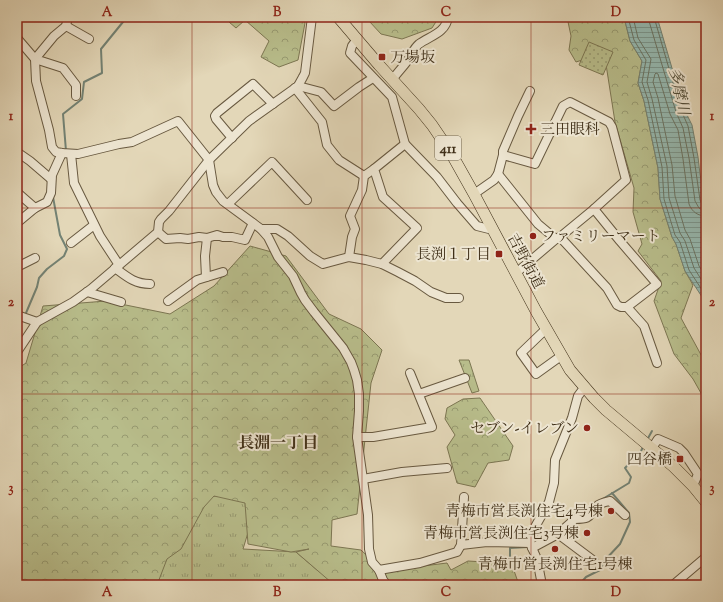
<svg xmlns="http://www.w3.org/2000/svg" width="723" height="602" font-family="'Sorts Mill Goudy','Noto Serif JP',serif">
<style>
.grass{fill:url(#grass-tufts);stroke:#7c7652}
.forest{fill:url(#forest-crowns);stroke:#7c7652}
.park{fill:url(#park-dots);stroke:#7c7652}
.water{fill:url(#water-rules);stroke:#738274}
.lines{fill:none;stroke-linecap:round;stroke-linejoin:round}
.shore{stroke:#6a7464;stroke-width:1}
.stream{stroke:#738274;stroke-width:2}
.minor-casing{stroke:#685940;stroke-width:10}
.highway-casing{stroke:#3f2f18;stroke-width:12}
.minor{stroke:#ede5d1;stroke-width:8}
.highway{stroke:#e3d7b8;stroke-width:11}
.grid{fill:none;stroke:#8f2418;stroke-width:1;stroke-opacity:0.55}
.poi-dot{fill:#8f2418;stroke:#ede5d1;stroke-width:1.5}
.labels{text-anchor:middle;stroke-width:4;stroke-linejoin:round;paint-order:stroke}
.shield{fill:#ede5d1;stroke:#736650;stroke-width:1}
.shield-label{font-size:14px;font-weight:bold;fill:#3f2f18}
.poi-label{font-size:15px;fill:#3f2f18;stroke:#ede5d1;text-anchor:end}
.street-label{font-size:15px;fill:#3f2f18;stroke:#ede5d1}
.water-label{font-size:16px;font-style:italic;fill:#504b37;stroke:#ede5d1}
.neighbourhood-label{font-size:16px;font-weight:bold;fill:#3f2f18;stroke:#ede5d1}
.neatline{fill:none;stroke:#8f2418;stroke-width:1.5}
.grid-label{font-size:13px;text-anchor:middle;font-weight:bold;fill:#8f2418}
</style>
<defs>
<pattern id="grass-tufts" width="24" height="20" patternUnits="userSpaceOnUse"><rect width="24" height="20" fill="#b8bd8b"/><path d="M3 7l-1-3M5 7V3M7 7l1-3M15 17l-1-3M17 17v-4M19 17l1-3" fill="none" stroke="#979a71"/></pattern>
<pattern id="forest-crowns" width="20" height="18" patternUnits="userSpaceOnUse"><rect width="20" height="18" fill="#b8bd8b"/><path d="M2 6a3 3 0 1 1 6 0M12 15a3 3 0 1 1 6 0" fill="none" stroke="#979a71"/></pattern>
<pattern id="park-dots" width="8" height="8" patternUnits="userSpaceOnUse"><rect width="8" height="8" fill="#b8bd8b"/><path d="M2 2h.1M6 6h.1" fill="none" stroke="#979a71" stroke-width="1.8" stroke-linecap="round"/></pattern>
<pattern id="water-rules" width="6" height="5" patternUnits="userSpaceOnUse"><rect width="6" height="5" fill="#95b9b1"/><path d="M0 2.5h6" fill="none" stroke="#7b978f"/></pattern>
</defs>
<rect width="100%" height="100%" fill="#e3d7b8"/>
<filter id="stains"><feTurbulence type="fractalNoise" baseFrequency=".005" numOctaves="4"/><feColorMatrix values="0 0 0 0 .2 0 0 0 0 .09 0 0 0 0 .02 0 0 0 .5 -.17"/></filter>
<radialGradient id="worn" r=".72"><stop offset=".6" stop-color="#630" stop-opacity="0"/><stop offset="1" stop-color="#630" stop-opacity=".3"/></radialGradient>
<g class="grass">
<polygon points="459,360 469,360 479,391 472,393"/>
<polygon points="219,496 248,496 254,513 243,549 296,552 317,570 347,585 148,585 200,497"/>
</g>
<g class="forest">
<polygon points="228,17 303,17 305,23 298,60 279,67 261,57 269,41 245,20 236,28 229,22"/>
<polygon points="367,17 439,17 432,28 402,39 381,34 369,21"/>
<polygon points="567,17 624,17 630,41 642,61 638,83 644,101 658,168 660,199 672,237 676,244 685,271 693,285 681,318 706,364 706,402 693,379 674,354 654,301 661,281 638,251 642,244 633,212 634,188 615,122 605,58 595,56 576,62 569,50 571,36"/>
<polygon points="250,246 286,256 329,314 361,329 382,350 371,383 357,514 332,520 331,546 361,550 383,571 447,563 451,570 468,561 500,563 510,559 519,585 337,585 332,583 296,552 309,549 291,552 248,544 245,503 214,496 204,507 181,549 167,559 157,585 17,585 17,369 26,363 43,306 106,301 170,314 214,286"/>
<polygon points="480,398 513,446 509,460 488,463 475,487 457,483 447,447 455,435 445,419 447,408 463,399"/>
</g>
<polygon class="park" points="589,42 613,52 603,75 579,65"/>
<polygon class="water" points="624,17 657,17 684,109 692,125 698,157 700,174 702,185 703,199 706,206 706,303 685,271 676,244 672,237 660,199 658,168 644,101 638,83 642,61 630,41"/>
<g class="lines">
<g class="shore">
<polyline points="628,17 634,40 646,60 642,82 648,100 662,167 664,199 675,235 680,242 689,270 706,296"/>
<polyline points="633,17 638,38 651,59 647,82 652,99 667,166 669,198 680,233 685,241 694,268 706,287"/>
<polyline points="649,17 649,21 676,112 683,128 689,158 695,201 699,208 702,210 706,210"/>
<polyline points="654,17 681,110 688,126 694,158 700,200 702,204 706,205"/>
<path d="M 706,216 C 698,216 692,212 689,204 L 683,159 L 678,130 L 670,114 L 658,74 L 656,73 L 655,74 L 653,82 L 658,98 L 672,165 L 675,196 L 685,230 L 690,239 L 699,266 L 706,277"/>
</g>
<g class="stream">
<polyline points="389,17 402,20 411,17"/>
<polyline points="66,151 63,114 82,99 84,82 102,73 101,49 127,17"/>
<polyline points="25,315 26,313 37,287 39,278 47,269 64,256 67,249 60,235 53,197"/>
<polyline points="17,323 22,318"/>
<polyline points="647,440 652,431"/>
<polyline points="601,500 629,483 631,477 625,468 641,451 643,447"/>
<polyline points="574,516 576,514 584,514 595,503"/>
<polyline points="510,561 510,548 528,547"/>
<polyline points="579,585 586,577 600,570 605,560 620,544 630,522 629,513 612,493"/>
</g>
<g class="minor-casing">
<g id="minor">
<polyline points="68,17 66,26 54,36 35,59 63,68 76,85 76,96"/>
<polyline points="66,26 89,39"/>
<polyline points="17,38 35,59 36,81 49,130 52,147 56,152 62,153 78,154 119,144 132,142 178,121 209,160 213,185 216,192 223,201 261,229 277,229 288,236 310,256 323,264 349,257 366,260 382,264 398,272 415,281 431,292 446,298 459,298"/>
<polyline points="357,39 352,46 350,53 392,97 405,144 437,177 457,203 477,226 493,230"/>
<path d="M 392,80 C 397,73 403,67 408,60 C 412,54 414,48 419,44 C 430,36 446,33 448,17"/>
<polyline points="298,86 303,77 305,73 312,17"/>
<polyline points="295,88 322,122 327,145 339,160 364,176"/>
<polyline points="232,138 216,119 215,116 217,113 253,84 273,104"/>
<polyline points="17,152 30,161 51,179"/>
<polyline points="71,154 74,183 100,236 119,265"/>
<polyline points="503,155 503,151 518,116 530,91"/>
<polyline points="498,174 538,224 556,239"/>
<polyline points="474,194 494,180 498,174 503,155 535,164 563,106 570,102 609,122 612,127 626,180 594,209 560,237 556,239 516,273"/>
<polyline points="17,196 19,194 35,208"/>
<polyline points="228,204 272,162 307,200"/>
<polyline points="17,223 35,208 47,202 51,193 52,175 62,153"/>
<polyline points="261,229 268,237 278,257 293,276 301,293 305,300 314,312 343,348 351,362 354,370 357,380 359,394 359,411 357,437 368,515 369,549 372,562 379,570 383,580 387,585"/>
<polyline points="158,232 166,239 180,238 188,239 199,237 207,238 217,235 223,237 232,237 245,240 253,223"/>
<polyline points="560,237 607,288 617,305 621,307 627,307 657,284 620,241 594,209"/>
<polyline points="71,243 94,225"/>
<polyline points="349,257 352,237 355,229 350,216 362,190 364,176 374,169"/>
<polyline points="382,264 417,228 383,197 374,169 405,144"/>
<polyline points="17,267 35,258"/>
<path d="M 115,268 C 127,277 135,284 150,284"/>
<polyline points="206,277 205,256 207,238"/>
<polyline points="87,292 121,302"/>
<polyline points="168,301 197,280 223,272"/>
<polyline points="627,307 644,326 657,363"/>
<polyline points="17,315 37,322"/>
<polyline points="546,329 521,353 536,374 561,356"/>
<polyline points="17,352 37,322 73,302 91,289 158,232 159,222 161,219 169,211 209,160 249,121 298,86 321,92 334,106 359,87 373,78"/>
<polyline points="419,394 465,378"/>
<polyline points="357,437 373,437 432,427 410,373"/>
<polyline points="652,448 658,439 679,448 684,453 698,474 693,486"/>
<polyline points="363,479 402,472 447,468"/>
<polyline points="558,534 594,561"/>
<polyline points="461,545 487,542 530,543"/>
<path d="M 532,548 L 558,534 L 575,519 C 594,519 587,515 597,506 C 600,503 606,502 610,501 L 625,515"/>
<polyline points="379,570 420,563 457,552 461,545 464,497"/>
<polyline points="542,585 537,559 530,543 535,527 549,502 554,483 555,460 572,418 578,396 584,388"/>
<polyline points="673,585 706,557"/>
</g>
</g>
<g class="highway-casing">
<polyline id="highway" points="338,17 379,65 419,109 432,125 451,153 474,194 536,311 570,370 594,398 606,410 674,467 693,486 706,502"/>
</g>
<use href="#minor" class="minor"/>
<use href="#highway" class="highway"/>
</g>
<path class="grid" d="M 192,17 L 192,585M 362,17 L 362,585M 531,17 L 531,585M 17,208 L 706,208M 17,394 L 706,394"/>
<g class="poi-dot">
<rect x="378" y="53" width="8" height="8" rx="2"/>
<path d="M529 123h4v4h4v4h-4v4h-4v-4h-4v-4h4z"/>
<circle cx="533" cy="236" r="4"/>
<rect x="495" y="250" width="8" height="8" rx="2"/>
<circle cx="587" cy="428" r="4"/>
<rect x="676" y="455" width="8" height="8" rx="2"/>
<circle cx="611" cy="511" r="4"/>
<circle cx="587" cy="533" r="4"/>
<circle cx="555" cy="549" r="4"/>
</g>
<g class="labels">
<rect class="shield" x="435" y="136" width="26" height="24" rx="3"/>
<g class="shield-label">
<text x="448" y="153">411</text>
</g>
<g class="poi-label">
<text x="390" y="62" text-anchor="start">万場坂</text>
<text x="540" y="134" text-anchor="start">三田眼科</text>
<text x="541" y="241" text-anchor="start">ファミリーマート</text>
<text x="491" y="259">長渕１丁目</text>
<text x="579" y="433">セブン-イレブン</text>
<text x="672" y="464">四谷橋</text>
<text x="603" y="516">青梅市営長渕住宅4号棟</text>
<text x="579" y="538">青梅市営長渕住宅3号棟</text>
<text x="555" y="569" text-anchor="middle">青梅市営長渕住宅1号棟</text>
</g>
<g class="street-label">
<text transform="translate(526 261) rotate(62)" y="5">吉野街道</text>
</g>
<g class="water-label">
<text transform="translate(680 91) rotate(78)" y="6">多摩川</text>
</g>
<g class="neighbourhood-label">
<text x="278" y="448">長淵一丁目</text>
</g>
</g>
<rect width="723" height="602" fill="none" stroke="#e3d7b8" stroke-width="44"/>
<rect x="22" y="22" width="679" height="558" class="neatline"/>
<g class="grid-label">
<text x="107" y="16">A</text>
<text x="277" y="16">B</text>
<text x="446" y="16">C</text>
<text x="616" y="16">D</text>
<text x="11" y="120">1</text>
<text x="712" y="120">1</text>
<text x="11" y="306">2</text>
<text x="712" y="306">2</text>
<text x="11" y="492">3</text>
<text x="712" y="492">3</text>
<text x="107" y="596">A</text>
<text x="277" y="596">B</text>
<text x="446" y="596">C</text>
<text x="616" y="596">D</text>
</g>
<rect width="100%" height="100%" filter="url(#stains)"/>
<rect width="100%" height="100%" fill="url(#worn)"/>
</svg>
